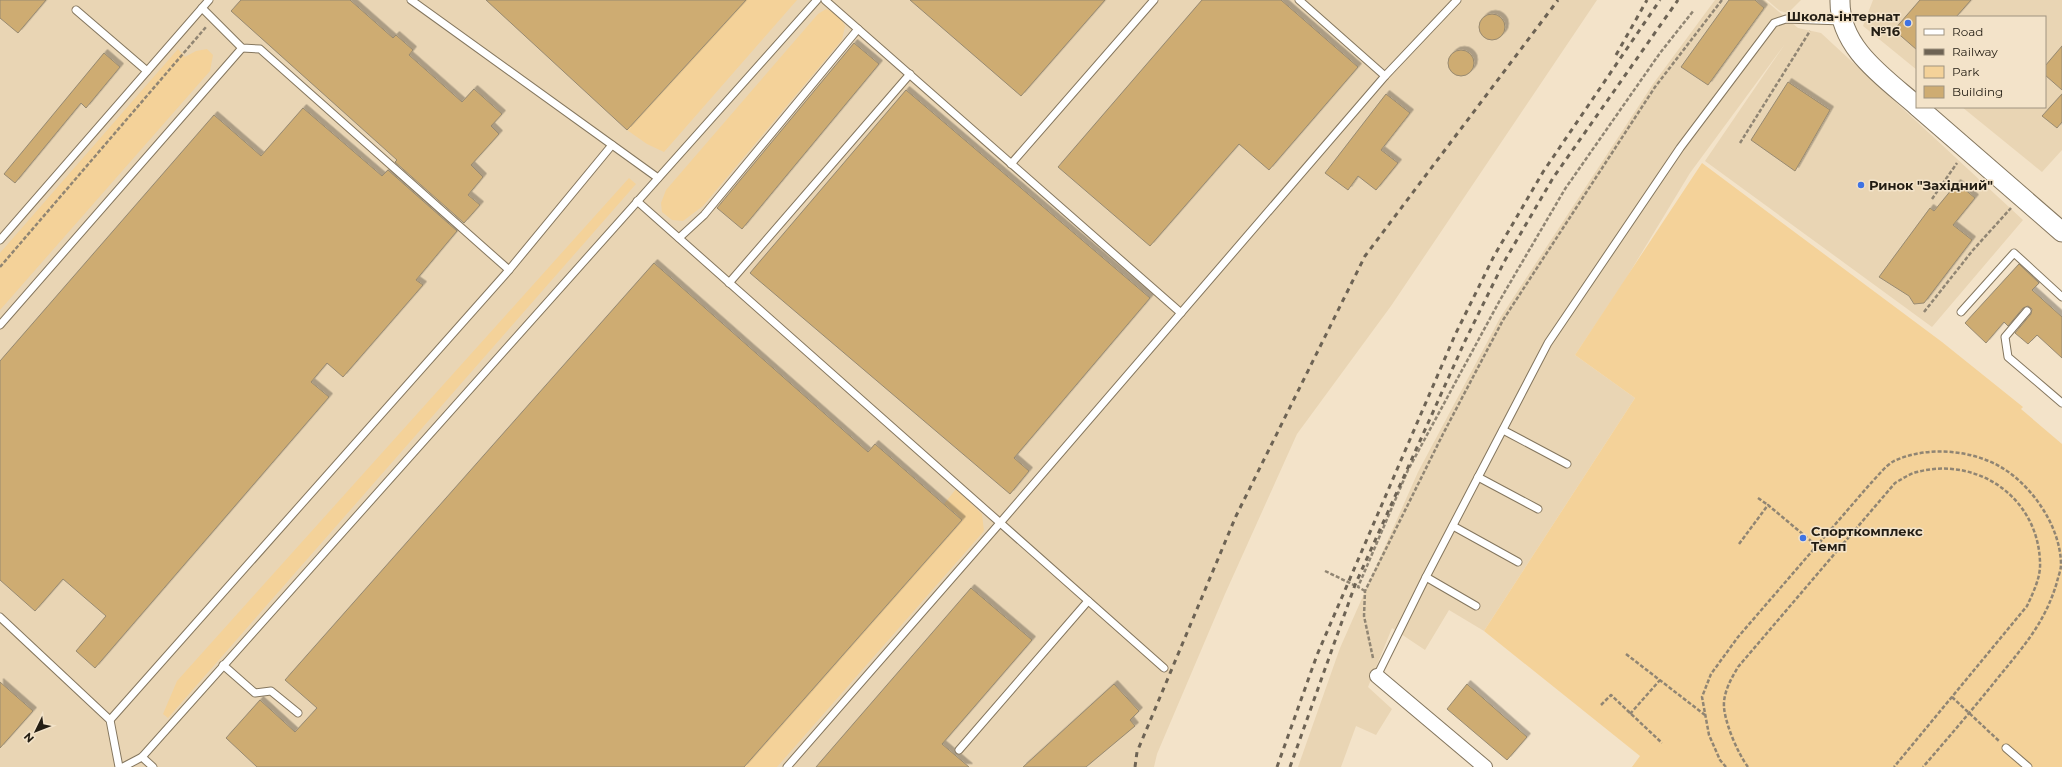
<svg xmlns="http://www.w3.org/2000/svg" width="2062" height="767" font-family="Montserrat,sans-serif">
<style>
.built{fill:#e9d5b4}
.green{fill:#f4d299}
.building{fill:#ceac72;stroke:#988a71;filter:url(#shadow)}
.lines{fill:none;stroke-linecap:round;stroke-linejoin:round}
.lane-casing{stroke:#84765e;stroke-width:9}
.street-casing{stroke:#84765e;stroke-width:16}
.secondary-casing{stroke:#84765e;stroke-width:21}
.path{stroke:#908573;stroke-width:2.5;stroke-dasharray:4 2;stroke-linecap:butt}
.lane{stroke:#fff;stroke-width:7}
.street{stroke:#fff;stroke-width:14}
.secondary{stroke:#fff;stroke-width:19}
.rail{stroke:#6d6354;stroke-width:3;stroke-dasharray:5 5;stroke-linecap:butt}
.poi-dot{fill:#3f73e3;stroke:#f3e3c9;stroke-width:1.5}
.labels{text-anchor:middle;stroke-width:3;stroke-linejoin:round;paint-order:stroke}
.poi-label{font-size:13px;font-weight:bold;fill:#231d13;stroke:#f3e3c9;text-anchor:start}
</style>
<defs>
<filter id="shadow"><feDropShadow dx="3.5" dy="-3.5" stdDeviation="0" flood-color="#0004"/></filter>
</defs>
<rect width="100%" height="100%" fill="#f3e3c9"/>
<g class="built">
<polygon points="0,0 1597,0 1391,306 1297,434 1225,594 1157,754 1154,767 0,767"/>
<polygon points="1715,0 1765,0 1798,28 1821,33 2023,220 1932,327 1705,161 1785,44 1690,173 1624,282 1575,355 1635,398 1484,631 1449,610 1425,650 1392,628 1368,687 1392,709 1376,735 1356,726 1341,767 1298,767 1340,648 1418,472 1500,318 1653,84"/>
<polygon points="1767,0 1801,0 1788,13 1780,11"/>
<polygon points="1873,0 2062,0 2062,150 2042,172 1962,107 2045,107 2045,17 1917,17 1917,70 1863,26"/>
</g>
<g class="green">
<polygon points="746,0 797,0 664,152 647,144 627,130"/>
<polygon points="826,9 838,14 845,26 842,40 703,206 683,221 672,220 662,212 661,203 666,190 818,14"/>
<polygon points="178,49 185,57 196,51 207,49 213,55 210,71 0,310 0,253"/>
<polygon points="1702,163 1942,342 2023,407 2021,409 2062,444 2062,767 1632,767 1640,756 1484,631 1635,398 1575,355"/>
<polygon points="629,178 636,184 168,718 163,714 177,681"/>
<polygon points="956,489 982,514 984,531 777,767 744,767 962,520 944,504"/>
</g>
<g class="building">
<polygon points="0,0 46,0 18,33 0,18"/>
<polygon points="241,0 350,0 393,38 396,35 413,50 409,55 462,102 474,89 502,114 491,126 499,134 471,165 483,177 468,195 480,205 464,223 395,162 397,160 231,11"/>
<polygon points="486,0 746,0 627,130"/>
<polygon points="910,0 1105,0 1021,96"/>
<polygon points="1202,0 1281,0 1358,67 1269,170 1239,144 1150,246 1058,167"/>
<polygon points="1729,0 1755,0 1764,8 1708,85 1681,67"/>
<polygon points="1920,0 1971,0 1956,17 1917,17 1917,50 1894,30"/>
<circle cx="1492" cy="27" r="13"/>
<polygon points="854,43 879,64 742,229 717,208"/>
<polygon points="2062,46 2062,90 2045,75 2045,66"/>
<circle cx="1461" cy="63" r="13"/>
<polygon points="104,53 120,67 86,108 81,103 15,183 4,174"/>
<polygon points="1788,82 1830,110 1795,171 1751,140"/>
<polygon points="906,90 1150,298 1014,458 1029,471 1010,494 750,273"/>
<polygon points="1386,94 1410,113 1381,150 1398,163 1376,190 1358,176 1348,190 1325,173"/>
<polygon points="2062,94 2062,122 2057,128 2042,116"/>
<polygon points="303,108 382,176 388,170 457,231 416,280 423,285 343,377 327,363 311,382 329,397 95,668 76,651 106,616 63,579 35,611 0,580 0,361 214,115 261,156"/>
<polygon points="1957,183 1975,198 1953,225 1972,240 1924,303 1914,304 1909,296 1879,277 1930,208 1934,211"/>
<polygon points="654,263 868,452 875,444 962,520 744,767 257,767 226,738 260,700 295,732 317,708 285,680"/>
<polygon points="2019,264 2039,283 2032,290 2062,317 2062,358 2037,335 2028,344 2015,333 2031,314 2032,309 2028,306 2023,308 2008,326 2004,322 1986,343 1965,323"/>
<polygon points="971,588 1032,640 942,744 969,767 816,767"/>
<polygon points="0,682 33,711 0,748"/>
<polygon points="1114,684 1139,711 1130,720 1135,726 1086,767 1023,767"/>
<polygon points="1467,684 1527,737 1507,760 1447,709"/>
</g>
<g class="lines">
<g class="lane-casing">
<g id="lane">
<polyline points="411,0 658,178"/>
<polyline points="825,0 1181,313"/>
<polyline points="1299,0 1385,76"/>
<polyline points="202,8 242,48 260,49 509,270"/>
<polyline points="76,10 147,71"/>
<polyline points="1011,164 1154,0"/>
<polyline points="637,201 1164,668"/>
<polyline points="679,238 704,215 858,29"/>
<polyline points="0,240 209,0"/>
<polyline points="729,283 910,74"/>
<polyline points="2027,311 2005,337 2008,357 2062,403"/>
<polyline points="1961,312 2014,253 2062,297"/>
<polyline points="0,325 242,48"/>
<polyline points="1503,430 1567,464"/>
<polyline points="1478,477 1538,509"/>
<polyline points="1453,526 1518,562"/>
<polyline points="1426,577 1476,606"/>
<polyline points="0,617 110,720 119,767"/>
<polyline points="223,665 255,693 271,691 298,713"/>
<polyline points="1377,676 1426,577 1548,343 1680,148 1774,23 1786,19 1842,21"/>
<polyline points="110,720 509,270 612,145"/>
<polyline points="2006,748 2028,767"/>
<polyline points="959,750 1088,601"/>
<polyline points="142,757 153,767"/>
<polyline points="123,767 142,757 817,0"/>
<polyline points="787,767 1000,523 1385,76 1457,0"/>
</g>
</g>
<g class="street-casing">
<polyline id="street" points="1377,676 1485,767"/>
</g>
<g class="secondary-casing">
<g id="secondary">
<path d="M 1840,0 C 1839,48 1885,78 1917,106"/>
<polyline points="1918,107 2062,232"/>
</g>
</g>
<g class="path">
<polyline points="1740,143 1810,31"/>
<polyline points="1932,199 1957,163"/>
<polyline points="0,267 206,27"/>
<polyline points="1924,312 1973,250 2011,208"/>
<polyline points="1758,498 1768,505"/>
<polyline points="1739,544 1768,505 1817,546"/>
<polyline points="1325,571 1358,587"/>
<polyline points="1365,591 1358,587 1408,470 1500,300 1565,189 1660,53 1694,10"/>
<polyline points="1626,654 1705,715"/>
<polyline points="1373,658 1364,616 1365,591 1443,434 1503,320 1655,87 1722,0"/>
<polyline points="1952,697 1999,741"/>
<polyline points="1601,705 1611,695 1662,743"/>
<polyline points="1630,714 1660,680"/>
<path d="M 1726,767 L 1720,760 L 1709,735 L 1702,697 L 1711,674 L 1738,637 L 1870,484 C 1877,477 1886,465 1894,461 C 1922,448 1958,449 1986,460 C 2025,474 2061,523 2061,565 C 2061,570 2058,577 2057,582 C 2045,623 2023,647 1997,679 C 1973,709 1948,738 1923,767"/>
<path d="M 1748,767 C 1738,754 1725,723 1724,707 C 1723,693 1731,679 1738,667 L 1895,483 C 1902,479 1909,474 1917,472 C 1978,456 2038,498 2040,562 C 2041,577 2033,593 2027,606 L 1894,767"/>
</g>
<use href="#lane" class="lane"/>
<use href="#street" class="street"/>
<use href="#secondary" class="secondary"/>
<g class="rail">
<polyline points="1616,55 1647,0"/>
<polyline points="1135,767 1137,752 1236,516 1365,256 1558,0"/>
<polyline points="1277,767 1317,655 1455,335 1494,256 1543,172 1660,0"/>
<polyline points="1290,767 1355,585 1465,341 1504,262 1553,178 1678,0"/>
</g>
</g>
<g class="poi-dot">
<circle cx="1908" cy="23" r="4"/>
<circle cx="1861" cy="185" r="4"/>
<circle cx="1803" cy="538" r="4"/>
</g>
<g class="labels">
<g class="poi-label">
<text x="1900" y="21" text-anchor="end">Школа-інтернат<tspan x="1900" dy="15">№16</tspan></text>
<text x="1869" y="190">Ринок "Західний"</text>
<text x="1811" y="536">Спорткомплекс<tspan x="1811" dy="15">Темп</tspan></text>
</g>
</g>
<rect x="1916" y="16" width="130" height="92" fill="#f3e3c9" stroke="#a09480"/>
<rect x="1924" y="29" width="20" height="6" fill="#ffffff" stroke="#a09480"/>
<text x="1952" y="36" font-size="12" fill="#231d13">Road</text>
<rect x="1924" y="49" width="20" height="6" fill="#6d6354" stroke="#a09480"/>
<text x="1952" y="56" font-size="12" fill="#231d13">Railway</text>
<rect x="1924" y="66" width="20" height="12" fill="#f4d299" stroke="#a09480"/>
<text x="1952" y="76" font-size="12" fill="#231d13">Park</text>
<rect x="1924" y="86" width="20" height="12" fill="#ceac72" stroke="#a09480"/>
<text x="1952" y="96" font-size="12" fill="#231d13">Building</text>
<g transform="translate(36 731) rotate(227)" stroke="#f3e3c9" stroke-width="3" paint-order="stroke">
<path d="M0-3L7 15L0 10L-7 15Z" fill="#231d13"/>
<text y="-6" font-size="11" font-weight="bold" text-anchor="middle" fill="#231d13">N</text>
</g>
</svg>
